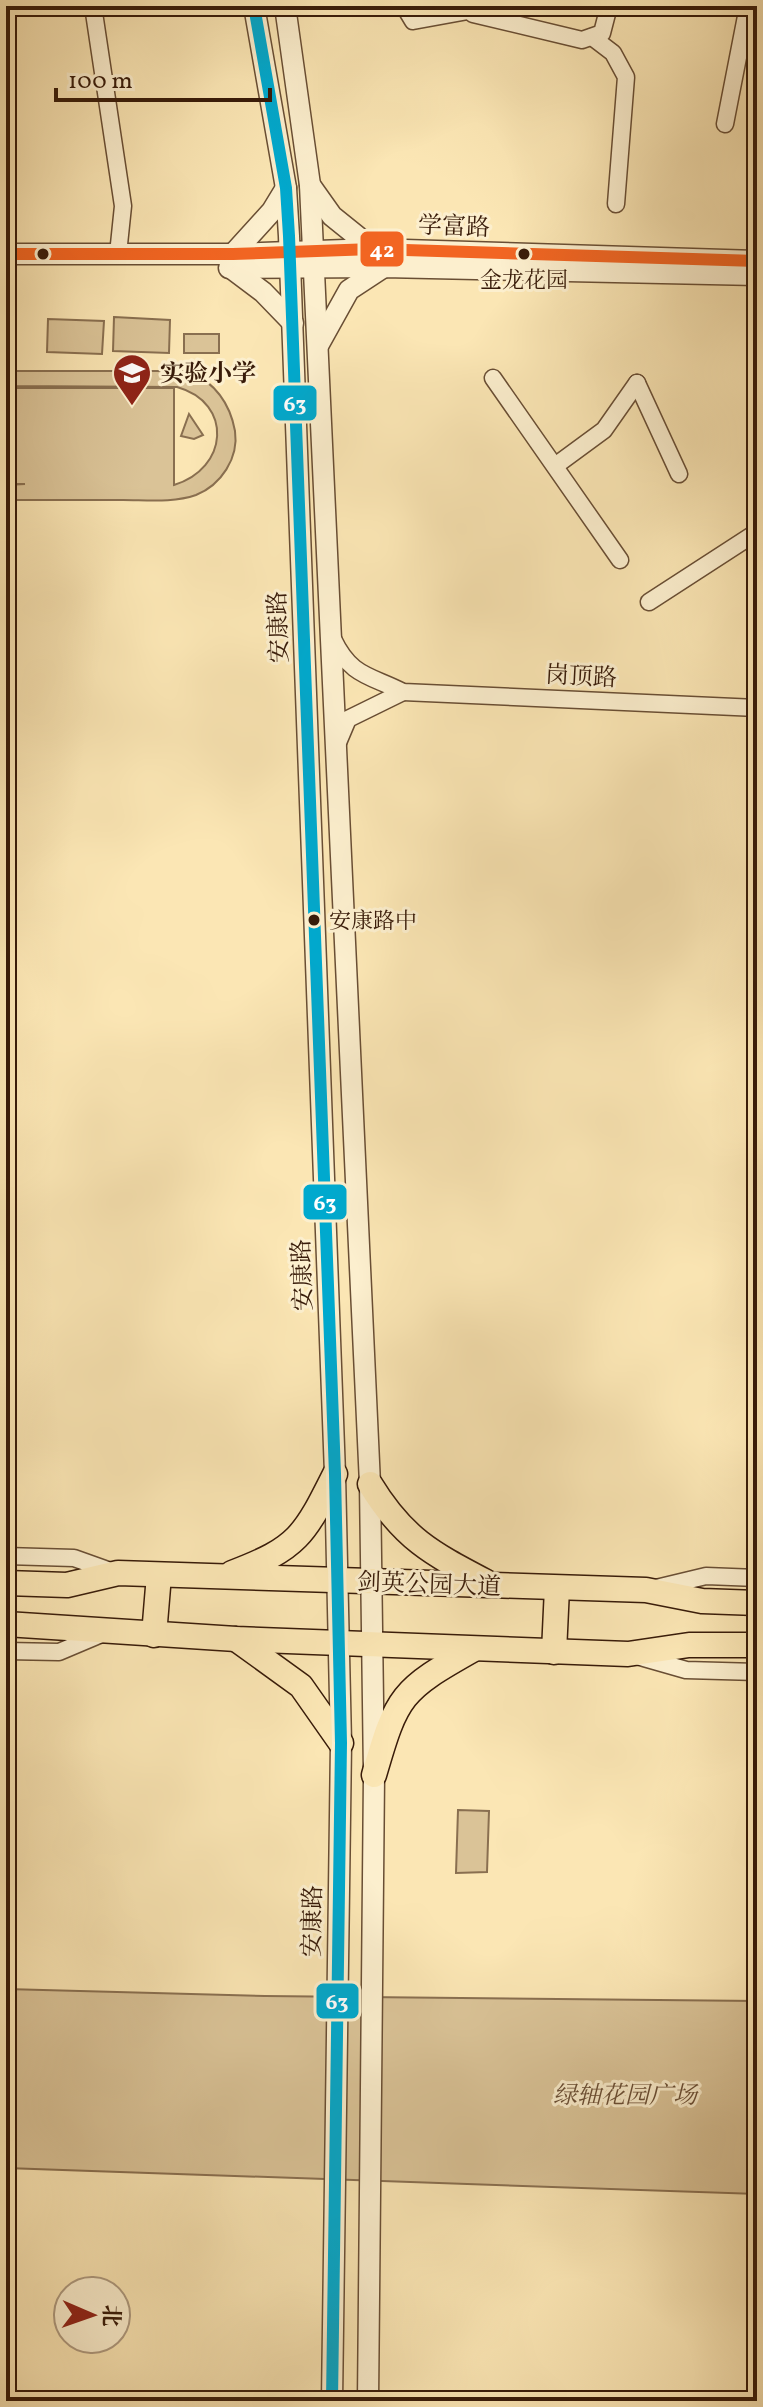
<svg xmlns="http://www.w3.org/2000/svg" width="763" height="2407" font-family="Vollkorn,'Noto Serif SC',serif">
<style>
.green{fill:#dac397;stroke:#896f50;stroke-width:2}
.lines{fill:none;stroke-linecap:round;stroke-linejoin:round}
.minor-casing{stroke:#694e34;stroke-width:19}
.tertiary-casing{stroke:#694e34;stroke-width:23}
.primary-casing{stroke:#381b09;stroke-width:27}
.minor{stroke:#fcefce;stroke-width:16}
.tertiary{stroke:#fcefce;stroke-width:20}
.primary{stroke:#fbe6b4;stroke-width:24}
.bus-1-casing{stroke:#fcefce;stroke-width:18}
.bus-2-casing{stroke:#fcefce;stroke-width:18}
.bus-1{stroke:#f26522;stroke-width:12}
.bus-2{stroke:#00a9ce;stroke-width:12}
.bus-dot{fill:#381b09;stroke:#fcefce;stroke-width:3}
.labels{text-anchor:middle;stroke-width:6;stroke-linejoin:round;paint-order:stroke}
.bus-label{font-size:22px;fill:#381b09;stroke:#fcefce}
.street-label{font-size:24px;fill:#381b09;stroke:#fcefce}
.poi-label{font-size:24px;font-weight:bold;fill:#381b09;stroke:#fcefce;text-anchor:start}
.park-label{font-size:24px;font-style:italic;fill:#694d34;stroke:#fcefce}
.line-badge{stroke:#fcefce;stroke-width:3}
.badge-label{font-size:22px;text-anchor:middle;font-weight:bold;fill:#fff}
</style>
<rect width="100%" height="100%" fill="#fbe6b4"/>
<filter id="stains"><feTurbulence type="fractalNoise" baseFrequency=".0025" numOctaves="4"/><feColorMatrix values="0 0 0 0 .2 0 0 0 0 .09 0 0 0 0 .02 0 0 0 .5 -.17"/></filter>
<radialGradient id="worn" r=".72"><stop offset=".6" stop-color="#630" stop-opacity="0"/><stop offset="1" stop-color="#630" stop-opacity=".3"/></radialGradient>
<g class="green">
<polygon points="114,317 170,320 169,353 113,351"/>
<polygon points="48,319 104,321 102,354 47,352"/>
<rect x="184" y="334" width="35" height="19"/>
<path d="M 6,371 L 189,371 C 215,383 230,403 235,431 C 239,458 221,485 196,495 C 173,503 147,500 123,500 C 84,500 45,500 6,500 L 6,485 L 25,484 L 6,484 L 6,388 L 174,388 L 174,485 C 228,469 234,403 177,387 L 6,386 Z"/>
<polygon points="189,414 203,435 194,439 181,436"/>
<polygon points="458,1810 489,1811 487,1872 456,1873"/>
<polygon points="6,1989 265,1996 757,2001 757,2194 6,2168"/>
</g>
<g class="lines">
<g class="minor-casing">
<g id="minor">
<polyline points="93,6 123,206 118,254"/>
<polyline points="404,6 413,21 468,11"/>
<polyline points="465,6 473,14 582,40 602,33 609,6"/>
<polyline points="592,37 613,53 626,77 616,204"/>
<polyline points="725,124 748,6"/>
<polyline points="493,378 620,560"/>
<polyline points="637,383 679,474"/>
<polyline points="555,466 604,430 637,383"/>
<polyline points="649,602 757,532"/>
<path d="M 333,639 C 351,677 370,675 403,692 L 757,708"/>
<polyline points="337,745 348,719 403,692"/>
<polyline points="6,1556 74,1558 116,1573"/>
<polyline points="656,1588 706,1576 757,1578"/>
<polyline points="6,1651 59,1652 104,1633"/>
<polyline points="637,1656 686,1670 757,1672"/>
</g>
</g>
<g class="tertiary-casing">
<g id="tertiary">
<polyline points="254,6 286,188 289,236 335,1474 341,1743 332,2401"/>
<polyline points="285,6 310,185 370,1484 374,1775 368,2401"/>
<polyline points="310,185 332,216 373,249"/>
<polyline points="6,254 233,254 373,249 757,261"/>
<polyline points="233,254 272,211 286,188"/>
<polyline points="229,268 384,267 757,275"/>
<polyline points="231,268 263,292 293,323"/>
<polyline points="319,344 349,290 384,267"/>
</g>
</g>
<g class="primary-casing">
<g id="primary">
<path d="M 370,1484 C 404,1540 433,1554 490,1584"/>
<path d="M 232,1573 C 298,1548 304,1536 335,1474"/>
<polyline points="6,1583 67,1585 118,1573 646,1590 702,1601 757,1603"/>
<polyline points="6,1624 236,1639 628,1654 689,1645 757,1645"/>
<polyline points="154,1635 159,1575"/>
<polyline points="236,1639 301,1686 341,1743"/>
<polyline points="554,1652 557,1588"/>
<path d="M 374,1775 C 397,1695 401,1690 474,1649"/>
</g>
</g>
<use href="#minor" class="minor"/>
<use href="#tertiary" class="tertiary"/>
<use href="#primary" class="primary"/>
<g class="bus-1-casing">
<polyline id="bus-1" points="6,254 233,254 373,249 757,261"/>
</g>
<g class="bus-2-casing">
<polyline id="bus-2" points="254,6 286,188 289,236 335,1474 341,1743 332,2401"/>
</g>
<use href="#bus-1" class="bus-1"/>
<use href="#bus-2" class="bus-2"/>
</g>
<defs>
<g id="school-pin" transform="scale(2)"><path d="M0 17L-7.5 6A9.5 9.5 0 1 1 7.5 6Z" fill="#8f2418" stroke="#fcefce"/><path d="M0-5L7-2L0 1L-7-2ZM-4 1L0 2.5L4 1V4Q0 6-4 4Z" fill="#fff"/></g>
</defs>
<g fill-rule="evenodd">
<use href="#school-pin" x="132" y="373"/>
</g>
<g class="bus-dot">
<circle cx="43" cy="254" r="7"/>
<circle cx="524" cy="254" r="7"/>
<circle cx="314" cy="920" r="7"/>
</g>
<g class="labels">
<g class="bus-label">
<text x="524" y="287">金龙花园</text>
<text x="329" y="928" text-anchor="start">安康路中</text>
</g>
<g class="street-label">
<text transform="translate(454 226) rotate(2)" y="8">学富路</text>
<text transform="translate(278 627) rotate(-92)" y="8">安康路</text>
<text transform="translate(581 676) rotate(3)" y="8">岗顶路</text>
<text transform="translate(302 1275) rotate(-92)" y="8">安康路</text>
<text transform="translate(429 1584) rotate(2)" y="8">剑英公园大道</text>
<text transform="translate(312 1921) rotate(-89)" y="8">安康路</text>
</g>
<g class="poi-label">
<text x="160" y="381">实验小学</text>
</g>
<g class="park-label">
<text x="625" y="2103">绿轴花园广场</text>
</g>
</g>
<g class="line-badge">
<rect x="359" y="230" width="46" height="38" rx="8" fill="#f26522"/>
<rect x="272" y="384" width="46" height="38" rx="8" fill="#00a9ce"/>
<rect x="302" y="1183" width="46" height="38" rx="8" fill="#00a9ce"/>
<rect x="315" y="1982" width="45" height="38" rx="8" fill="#00a9ce"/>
</g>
<g class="badge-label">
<text x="382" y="257">42</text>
<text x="295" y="411">63</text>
<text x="325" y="1210">63</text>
<text x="337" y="2009">63</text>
</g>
<rect width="763" height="2407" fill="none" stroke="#fbe6b4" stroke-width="32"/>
<rect x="8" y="8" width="747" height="2391" fill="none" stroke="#381b09" stroke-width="4"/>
<rect x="16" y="16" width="731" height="2375" fill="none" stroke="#381b09" stroke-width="2"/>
<g transform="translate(92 2315) rotate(92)"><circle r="38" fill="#fcefce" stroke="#ae9a7f" stroke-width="2"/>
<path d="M0-6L14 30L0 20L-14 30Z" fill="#8f2418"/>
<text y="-12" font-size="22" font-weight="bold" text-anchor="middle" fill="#381b09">北</text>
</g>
<path d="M56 88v12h214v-12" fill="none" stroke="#381b09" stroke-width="4"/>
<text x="68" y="88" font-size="24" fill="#381b09" stroke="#fcefce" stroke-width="6" paint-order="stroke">100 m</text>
<rect width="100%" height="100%" filter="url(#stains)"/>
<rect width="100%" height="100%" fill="url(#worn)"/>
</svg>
